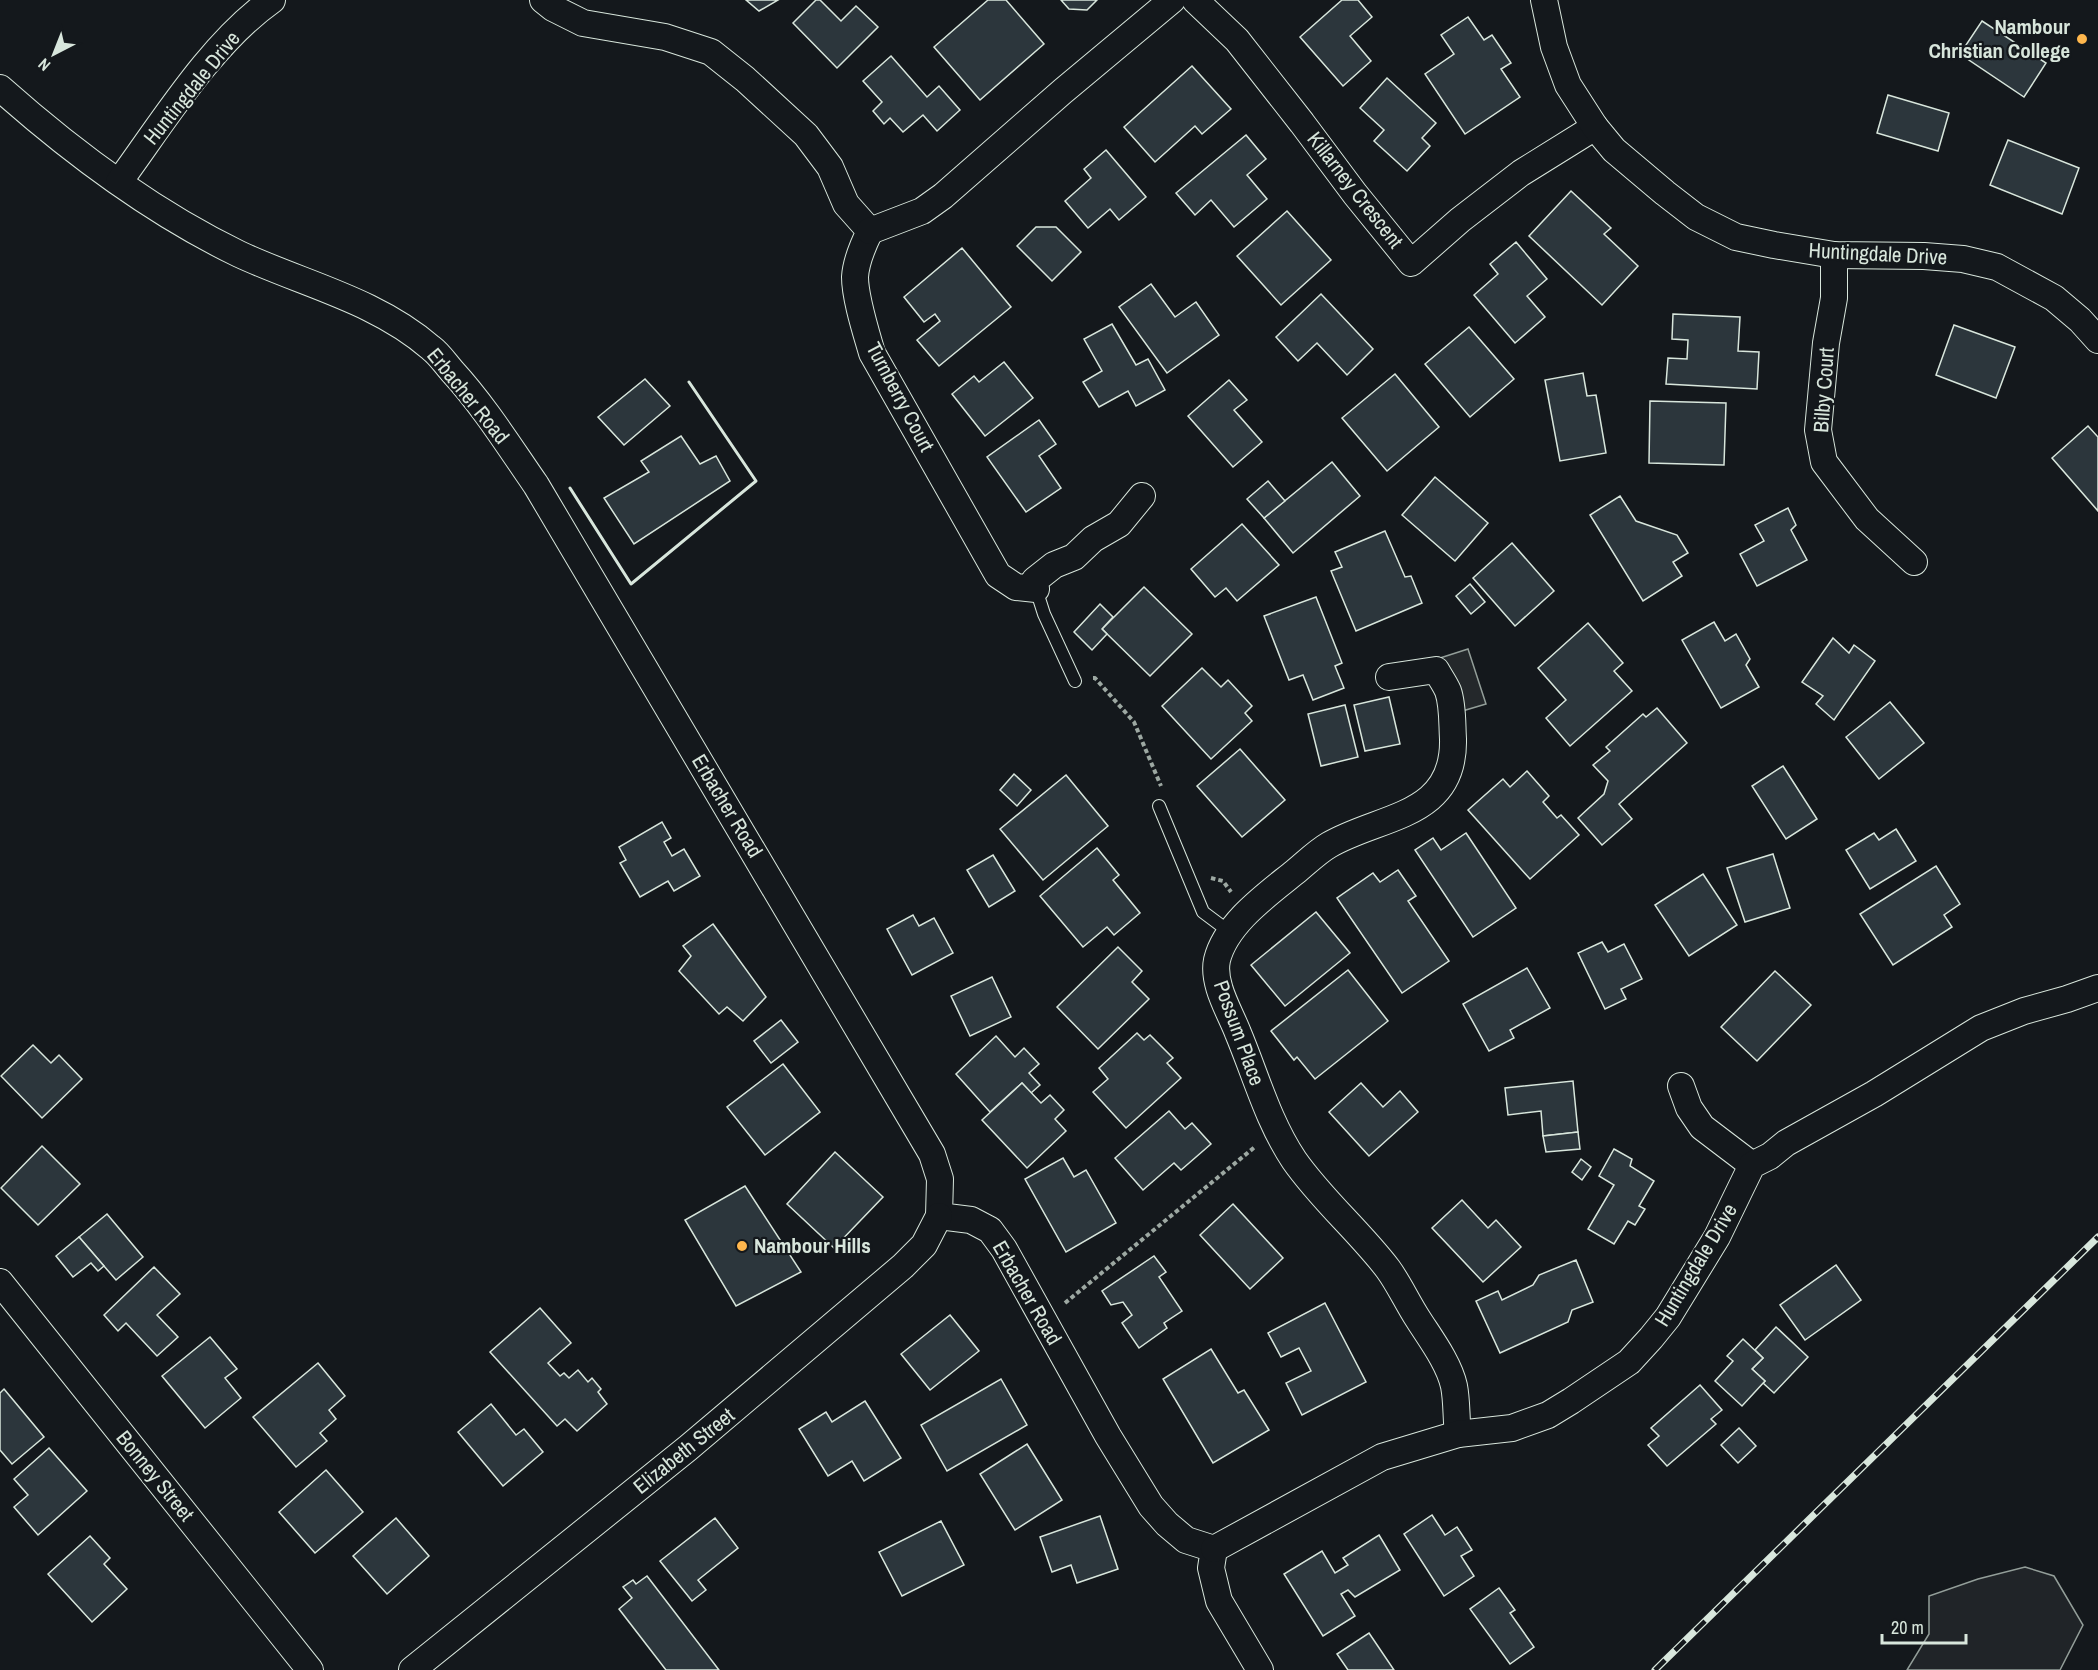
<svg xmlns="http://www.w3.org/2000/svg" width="2098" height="1670" font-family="'Archivo Narrow',sans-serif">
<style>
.green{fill:#202428;stroke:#939e99;stroke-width:1.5}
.parking{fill:#24282b;stroke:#939e99;stroke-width:1.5}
.building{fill:#2c363c;stroke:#d8e6dc;stroke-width:1.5}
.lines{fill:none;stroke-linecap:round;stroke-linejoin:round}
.lane-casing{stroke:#d8e6dc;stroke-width:14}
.street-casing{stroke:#d8e6dc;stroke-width:28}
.path{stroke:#9da8a2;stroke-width:4;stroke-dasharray:4.5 3;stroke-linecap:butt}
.lane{stroke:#14181c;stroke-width:12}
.street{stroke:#14181c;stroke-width:26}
.rail-casing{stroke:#d8e6dc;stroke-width:7}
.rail{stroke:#14181c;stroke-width:4.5;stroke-dasharray:14;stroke-linecap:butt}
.wall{stroke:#d8e6dc;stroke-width:3}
.poi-dot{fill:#ffb74d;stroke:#14181c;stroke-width:2}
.labels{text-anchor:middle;stroke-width:4.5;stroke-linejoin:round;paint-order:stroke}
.poi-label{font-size:21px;font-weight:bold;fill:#d8e6dc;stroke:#14181c;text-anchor:end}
.street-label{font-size:21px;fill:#d8e6dc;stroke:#14181c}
</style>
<rect width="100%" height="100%" fill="#14181c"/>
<polygon class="green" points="2025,1567 2054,1576 2083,1625 2060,1670 1907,1670 1929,1634 1929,1596 1978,1579"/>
<polygon class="parking" points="1468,649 1486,704 1459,712 1440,658"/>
<g class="building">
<polygon points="746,0 778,0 759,11"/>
<polygon points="816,0 820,0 841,21 856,6 878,27 837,68 793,23"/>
<polygon points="988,0 1006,0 1044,44 980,100 934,47"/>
<polygon points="1061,0 1097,0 1087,10 1069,9"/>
<polygon points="1342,0 1358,0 1372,17 1350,36 1371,61 1343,86 1300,37"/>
<polygon points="1468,17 1484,40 1492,35 1511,63 1501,69 1520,97 1465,134 1425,74 1454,54 1441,35"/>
<polygon points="1982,21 2046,63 2024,97 1960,54"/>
<polygon points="891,56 927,97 939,86 960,110 937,131 923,115 903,132 890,118 884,124 873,111 882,102 863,81"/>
<polygon points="1192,66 1231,109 1202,134 1195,126 1155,162 1124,127"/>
<polygon points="1387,78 1436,123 1422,138 1430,146 1407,171 1374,141 1384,130 1360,108"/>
<polygon points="1888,95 1949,113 1938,151 1877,133"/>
<polygon points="1246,135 1266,159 1247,175 1267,199 1234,227 1211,200 1195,215 1176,193"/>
<polygon points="2008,140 2079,168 2062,214 1990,185"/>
<polygon points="1106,150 1146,197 1119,220 1110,209 1088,228 1065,201 1091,178 1084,169"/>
<polygon points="1571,191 1611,228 1604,234 1638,266 1602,305 1529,236"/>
<polygon points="1287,211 1331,260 1281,305 1237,256"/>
<polygon points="1036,227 1056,227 1081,252 1052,281 1017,246"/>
<polygon points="1516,242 1547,279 1527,296 1545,317 1515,343 1474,295 1498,274 1490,264"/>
<polygon points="962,248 1011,307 939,366 917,340 940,321 935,314 924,322 904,297"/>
<polygon points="1151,284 1175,317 1196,302 1219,335 1167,373 1119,307"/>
<polygon points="1321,294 1373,349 1347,375 1317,343 1298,361 1276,337"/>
<polygon points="1673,314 1740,317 1738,351 1759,352 1757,389 1666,384 1668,358 1687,359 1688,340 1672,339"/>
<polygon points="1112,324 1136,365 1148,359 1165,390 1136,406 1128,391 1099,407 1083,382 1102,371 1084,339"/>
<polygon points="1954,325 2015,347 1996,398 1936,375"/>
<polygon points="1469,327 1514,379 1470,417 1425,364"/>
<polygon points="1004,362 1033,398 985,436 952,394 974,376 979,382"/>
<polygon points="1583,373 1587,396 1596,395 1606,453 1560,461 1545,380"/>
<polygon points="1395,374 1439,427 1387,471 1342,418"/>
<polygon points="645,379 670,406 624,445 598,417"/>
<polygon points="1229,380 1247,400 1234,410 1262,442 1233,467 1188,416"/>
<polygon points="1650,401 1726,403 1724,465 1649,463"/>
<polygon points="1039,420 1056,444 1039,456 1061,488 1026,512 987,457"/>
<polygon points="2088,426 2098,437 2098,511 2052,458"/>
<polygon points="681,436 700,464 716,456 730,481 634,544 604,498 649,472 641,461"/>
<polygon points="1332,462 1360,496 1293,553 1264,518"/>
<polygon points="1435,477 1488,523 1455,561 1402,515"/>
<polygon points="1268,481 1285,501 1264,518 1247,499"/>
<polygon points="1620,496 1636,521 1677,535 1688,553 1673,562 1682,576 1643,601 1590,515"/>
<polygon points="1788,508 1796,525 1791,530 1807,560 1757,586 1740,554 1764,541 1755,525"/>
<polygon points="1242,524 1279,565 1237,601 1226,588 1215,597 1191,569"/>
<polygon points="1385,531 1405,577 1411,576 1422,603 1356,631 1331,571 1342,567 1335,552"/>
<polygon points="1512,543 1554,591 1515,626 1473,578"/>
<polygon points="1470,584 1485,602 1471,614 1456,596"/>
<polygon points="1144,587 1192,634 1150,676 1102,629"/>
<polygon points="1316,597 1342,663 1335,666 1344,688 1313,700 1303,675 1289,680 1264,616"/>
<polygon points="1100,604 1113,617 1102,629 1107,634 1092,650 1074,632"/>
<polygon points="1714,622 1725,641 1736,634 1750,659 1746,665 1759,687 1721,708 1682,640"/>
<polygon points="1588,623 1623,663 1614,671 1632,691 1570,746 1546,718 1566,700 1538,668"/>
<polygon points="1833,638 1849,653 1854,645 1875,661 1834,720 1816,704 1823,696 1802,682"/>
<polygon points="1202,668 1221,687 1228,680 1252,706 1245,713 1252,721 1211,759 1162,706"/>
<polygon points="1389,697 1400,744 1365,751 1354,705"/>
<polygon points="1890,702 1924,743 1879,779 1846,737"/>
<polygon points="1345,705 1358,757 1321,766 1308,714"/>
<polygon points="1657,708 1687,743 1619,804 1632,819 1602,845 1578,818 1604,794 1608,781 1593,765 1610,751 1606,747 1643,714 1646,717"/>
<polygon points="1240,749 1285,800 1242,837 1197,786"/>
<polygon points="1783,766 1817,819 1786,839 1752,786"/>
<polygon points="1527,771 1549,796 1543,802 1557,818 1561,815 1579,835 1530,879 1468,810 1503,779 1510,787"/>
<polygon points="1014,774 1031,790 1017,806 1000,790"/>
<polygon points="1066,775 1108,826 1043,880 1000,829"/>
<polygon points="662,822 671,838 664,842 672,856 684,849 700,876 674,891 668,881 640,897 620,863 626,860 619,847"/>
<polygon points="1896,829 1916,861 1870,889 1846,850 1874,833 1879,840"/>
<polygon points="1466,833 1516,908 1473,937 1415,850 1433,838 1441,850"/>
<polygon points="1097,848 1119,875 1113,880 1140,913 1114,935 1107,927 1083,947 1040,896"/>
<polygon points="1773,854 1790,908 1745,922 1727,868"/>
<polygon points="993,855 1015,891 989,907 967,870"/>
<polygon points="1936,866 1960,904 1944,915 1952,927 1893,965 1860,914"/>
<polygon points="1398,870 1416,896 1408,901 1449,961 1402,993 1337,898 1373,873 1380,882"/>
<polygon points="1703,874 1737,925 1689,956 1655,905"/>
<polygon points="1316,912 1350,953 1285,1006 1251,965"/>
<polygon points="913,915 919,926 934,918 953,953 912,975 887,929"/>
<polygon points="713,924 766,997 743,1021 727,1007 719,1014 679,971 691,956 683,946"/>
<polygon points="1602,942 1608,952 1624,944 1642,979 1621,989 1626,999 1605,1009 1578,953"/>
<polygon points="1118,947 1142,971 1132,982 1149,999 1098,1049 1057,1007"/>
<polygon points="1527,968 1550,1008 1510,1030 1514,1038 1489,1051 1463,1004"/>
<polygon points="1348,970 1388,1021 1315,1079 1297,1057 1294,1060 1271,1031"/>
<polygon points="1775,971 1811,1005 1757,1061 1721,1027"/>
<polygon points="992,977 1011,1017 970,1036 951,996"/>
<polygon points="781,1020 798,1042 771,1063 754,1041"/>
<polygon points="1137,1033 1144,1040 1150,1035 1173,1058 1167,1063 1181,1078 1126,1128 1093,1092 1108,1079 1099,1068"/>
<polygon points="996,1036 1015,1057 1024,1048 1039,1064 1029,1073 1040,1085 1031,1093 1022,1083 990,1112 956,1074"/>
<polygon points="33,1045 51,1063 59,1055 82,1079 42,1118 1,1076"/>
<polygon points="783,1064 820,1112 765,1155 727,1107"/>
<polygon points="1573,1081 1578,1132 1543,1136 1541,1111 1508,1115 1505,1088"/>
<polygon points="1022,1083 1041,1103 1050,1095 1064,1110 1055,1119 1066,1131 1027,1168 982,1120"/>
<polygon points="1361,1083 1383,1107 1400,1091 1418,1112 1369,1156 1329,1112"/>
<polygon points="1169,1111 1185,1129 1192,1123 1211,1144 1181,1170 1174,1163 1143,1190 1115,1158"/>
<polygon points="1578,1132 1580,1149 1546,1152 1543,1136"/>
<polygon points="42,1146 80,1184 38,1225 1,1188"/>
<polygon points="1614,1149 1632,1159 1630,1166 1654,1181 1639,1206 1645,1209 1635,1225 1628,1221 1614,1244 1588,1229 1614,1185 1599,1176"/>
<polygon points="835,1152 883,1197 834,1248 787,1204"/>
<polygon points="1063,1158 1074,1177 1086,1170 1116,1223 1066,1252 1025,1179"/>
<polygon points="1581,1159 1591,1167 1582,1180 1572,1172"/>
<polygon points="745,1186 801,1272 736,1306 685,1220"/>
<polygon points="1462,1200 1488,1228 1496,1220 1521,1247 1483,1282 1432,1228"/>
<polygon points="1233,1204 1283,1258 1250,1289 1200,1235"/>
<polygon points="107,1214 143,1257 116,1280 79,1237"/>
<polygon points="79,1237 104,1266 98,1271 91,1263 73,1277 56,1256"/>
<polygon points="1154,1256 1166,1272 1159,1277 1182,1311 1164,1323 1167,1328 1139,1348 1122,1323 1132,1315 1123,1302 1111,1305 1102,1291"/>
<polygon points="1576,1260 1593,1302 1572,1310 1568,1322 1500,1353 1476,1301 1498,1291 1502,1300 1533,1285 1539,1275"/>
<polygon points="1836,1265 1861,1300 1805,1340 1780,1305"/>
<polygon points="154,1267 180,1294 157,1315 178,1337 157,1356 126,1323 118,1331 104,1315"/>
<polygon points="1325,1303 1366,1382 1302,1415 1286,1383 1311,1371 1299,1348 1281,1357 1268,1333"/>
<polygon points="540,1308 571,1343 548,1363 560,1376 564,1373 569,1378 578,1370 588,1382 592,1378 601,1389 598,1392 607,1404 577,1431 565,1419 557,1426 490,1352"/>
<polygon points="950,1315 979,1351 930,1390 901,1354"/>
<polygon points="1776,1327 1808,1357 1774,1393 1763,1383 1765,1381 1752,1369 1763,1358 1755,1350"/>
<polygon points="210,1337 237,1369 225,1378 241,1398 205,1428 162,1376"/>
<polygon points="1743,1339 1763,1358 1752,1369 1765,1381 1742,1406 1715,1381 1733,1361 1727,1356"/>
<polygon points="1211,1349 1238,1393 1244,1390 1269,1430 1213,1463 1163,1379"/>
<polygon points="318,1363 345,1396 329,1410 336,1419 320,1433 327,1441 296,1467 253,1417"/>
<polygon points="1001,1379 1027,1425 947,1471 921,1425"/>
<polygon points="1700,1385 1722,1410 1711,1419 1716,1424 1667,1466 1648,1445 1659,1436 1651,1428"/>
<polygon points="4,1389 44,1437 12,1464 0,1450 0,1393"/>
<polygon points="865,1401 901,1458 864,1481 852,1461 828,1476 799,1429 826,1412 832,1422"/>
<polygon points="491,1404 516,1435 524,1429 543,1452 503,1486 458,1432"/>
<polygon points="1739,1428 1756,1446 1738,1463 1721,1445"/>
<polygon points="1027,1444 1062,1500 1015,1530 980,1474"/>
<polygon points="49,1448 87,1491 38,1535 14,1507 28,1495 14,1479"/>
<polygon points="326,1470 363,1512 315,1553 279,1512"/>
<polygon points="1432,1515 1445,1535 1457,1527 1472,1550 1461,1556 1474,1576 1444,1596 1404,1534"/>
<polygon points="1100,1516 1118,1569 1077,1583 1071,1565 1052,1572 1040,1537"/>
<polygon points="396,1518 429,1556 387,1594 353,1556"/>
<polygon points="715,1518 738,1548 698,1580 706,1590 692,1601 660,1561"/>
<polygon points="941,1521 964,1565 902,1596 879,1552"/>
<polygon points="1379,1535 1400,1570 1355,1597 1348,1590 1341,1594 1355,1616 1323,1636 1284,1574 1322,1551 1335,1573 1348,1565 1343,1558"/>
<polygon points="90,1536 110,1558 104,1564 127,1589 92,1622 48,1574"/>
<polygon points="647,1576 719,1670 666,1670 619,1609 632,1598 623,1587 633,1580 636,1584"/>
<polygon points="1499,1588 1515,1610 1510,1613 1534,1647 1510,1664 1470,1609"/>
<polygon points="1369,1633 1394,1670 1348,1670 1337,1654"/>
</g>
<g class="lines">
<g class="lane-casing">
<g id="lane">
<polyline points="1036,589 1044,614 1075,681"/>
<polyline points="1159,806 1203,912 1231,933"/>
</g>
</g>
<g class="street-casing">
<g id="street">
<path d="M 543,0 L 553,8 L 583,23 L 665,37 L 711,52 L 745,79 L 806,135 L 830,167 L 846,204 L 870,231 C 863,245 856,261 855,277 C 855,298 866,332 872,353 L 998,575 L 1016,587 L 1036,589 L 1035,580 L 1054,565 L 1074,557 L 1093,539 L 1119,524 L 1142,496"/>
<polyline points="1195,0 1237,40 1302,123 1355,194 1411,263 1460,220 1521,173 1595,127"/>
<polyline points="1544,0 1554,47 1568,85 1595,127 1614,150 1665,193 1696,217 1736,237 1774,245 1834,255 1924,256 1963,259 1997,267 2054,298 2080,320 2098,340"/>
<path d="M 0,88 C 72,152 152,212 239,254 C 303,284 376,300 431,348 C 439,354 445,363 452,371 C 484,406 509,446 536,485 L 932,1154 L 940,1179 L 939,1216 L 971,1220 L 990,1230 L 1004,1249 L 1108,1436 L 1151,1506 L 1167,1524 L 1186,1540 L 1214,1549 L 1211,1568 L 1219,1601 L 1260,1670"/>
<path d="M 119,182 C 163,122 211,43 272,0"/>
<polyline points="870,231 922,211 943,196 1063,91 1172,0"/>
<polyline points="1834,255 1834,298 1826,343 1818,430 1824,462 1867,519 1914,562"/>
<path d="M 1389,677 L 1436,670 C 1440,677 1445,684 1448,691 C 1453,705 1452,723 1453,739 C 1455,818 1380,815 1329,845 C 1317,852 1306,863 1295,872 C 1268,894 1226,923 1217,960 C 1212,984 1230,1012 1238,1033 C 1256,1076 1268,1121 1294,1160 C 1321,1199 1359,1231 1388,1269 C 1399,1284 1407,1302 1418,1319 C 1430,1338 1449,1363 1454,1386 C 1457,1401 1456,1418 1458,1434"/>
<polyline points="1681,1086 1689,1108 1702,1127 1752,1165"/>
<polyline points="0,1282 310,1670"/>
<polyline points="1214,1549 1382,1457 1458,1434 1512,1428 1548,1415 1571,1401 1629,1362 1651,1338 1668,1317 1717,1237 1752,1165 1770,1156 1786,1143 1874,1094 1981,1028 2024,1011 2067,999 2098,988"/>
<polyline points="412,1670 688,1448 903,1266 924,1245 939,1216"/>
</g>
</g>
<g class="path">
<polyline points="1093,678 1095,678 1134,722 1161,786"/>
<polyline points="1211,878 1223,881 1231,892"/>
<polyline points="1065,1303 1256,1146"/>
</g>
<use href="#lane" class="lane"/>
<use href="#street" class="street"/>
<g class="rail-casing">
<polyline id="rail" points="1655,1670 2098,1237"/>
</g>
<use href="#rail" class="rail"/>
<polyline class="wall" points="570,488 631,584 756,481 689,382"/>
</g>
<g class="poi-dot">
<circle cx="2082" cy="39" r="6"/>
<circle cx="742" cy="1246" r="6"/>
</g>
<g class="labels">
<g class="poi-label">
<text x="2070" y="34">Nambour<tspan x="2070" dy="24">Christian College</tspan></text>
<text x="754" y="1253" text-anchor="start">Nambour Hills</text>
</g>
<g class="street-label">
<text transform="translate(192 88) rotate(-51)" y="7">Huntingdale Drive</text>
<text transform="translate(1355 190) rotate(52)" y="7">Killarney Crescent</text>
<text transform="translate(1878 254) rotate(3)" y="7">Huntingdale Drive</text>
<text transform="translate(1824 390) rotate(-86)" y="7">Bilby Court</text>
<text transform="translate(468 396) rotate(51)" y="7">Erbacher Road</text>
<text transform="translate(900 397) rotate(62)" y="7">Turnberry Court</text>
<text transform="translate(727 806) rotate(59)" y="7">Erbacher Road</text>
<text transform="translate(1239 1033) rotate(70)" y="7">Possum Place</text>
<text transform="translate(1696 1265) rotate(-59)" y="7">Huntingdale Drive</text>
<text transform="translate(1027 1293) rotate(60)" y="7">Erbacher Road</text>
<text transform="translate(684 1451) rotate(-39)" y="7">Elizabeth Street</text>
<text transform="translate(155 1476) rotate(51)" y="7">Bonney Street</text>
</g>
</g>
<g transform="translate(54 54) rotate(222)" stroke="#14181c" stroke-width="4.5" paint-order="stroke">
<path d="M0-4.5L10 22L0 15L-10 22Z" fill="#d8e6dc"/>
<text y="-9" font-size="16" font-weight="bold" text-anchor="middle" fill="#d8e6dc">N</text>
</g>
<path d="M1882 1634v9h84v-9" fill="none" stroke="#d8e6dc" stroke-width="3"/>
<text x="1891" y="1634" font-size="18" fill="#d8e6dc" stroke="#14181c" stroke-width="4.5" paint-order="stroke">20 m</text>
</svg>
